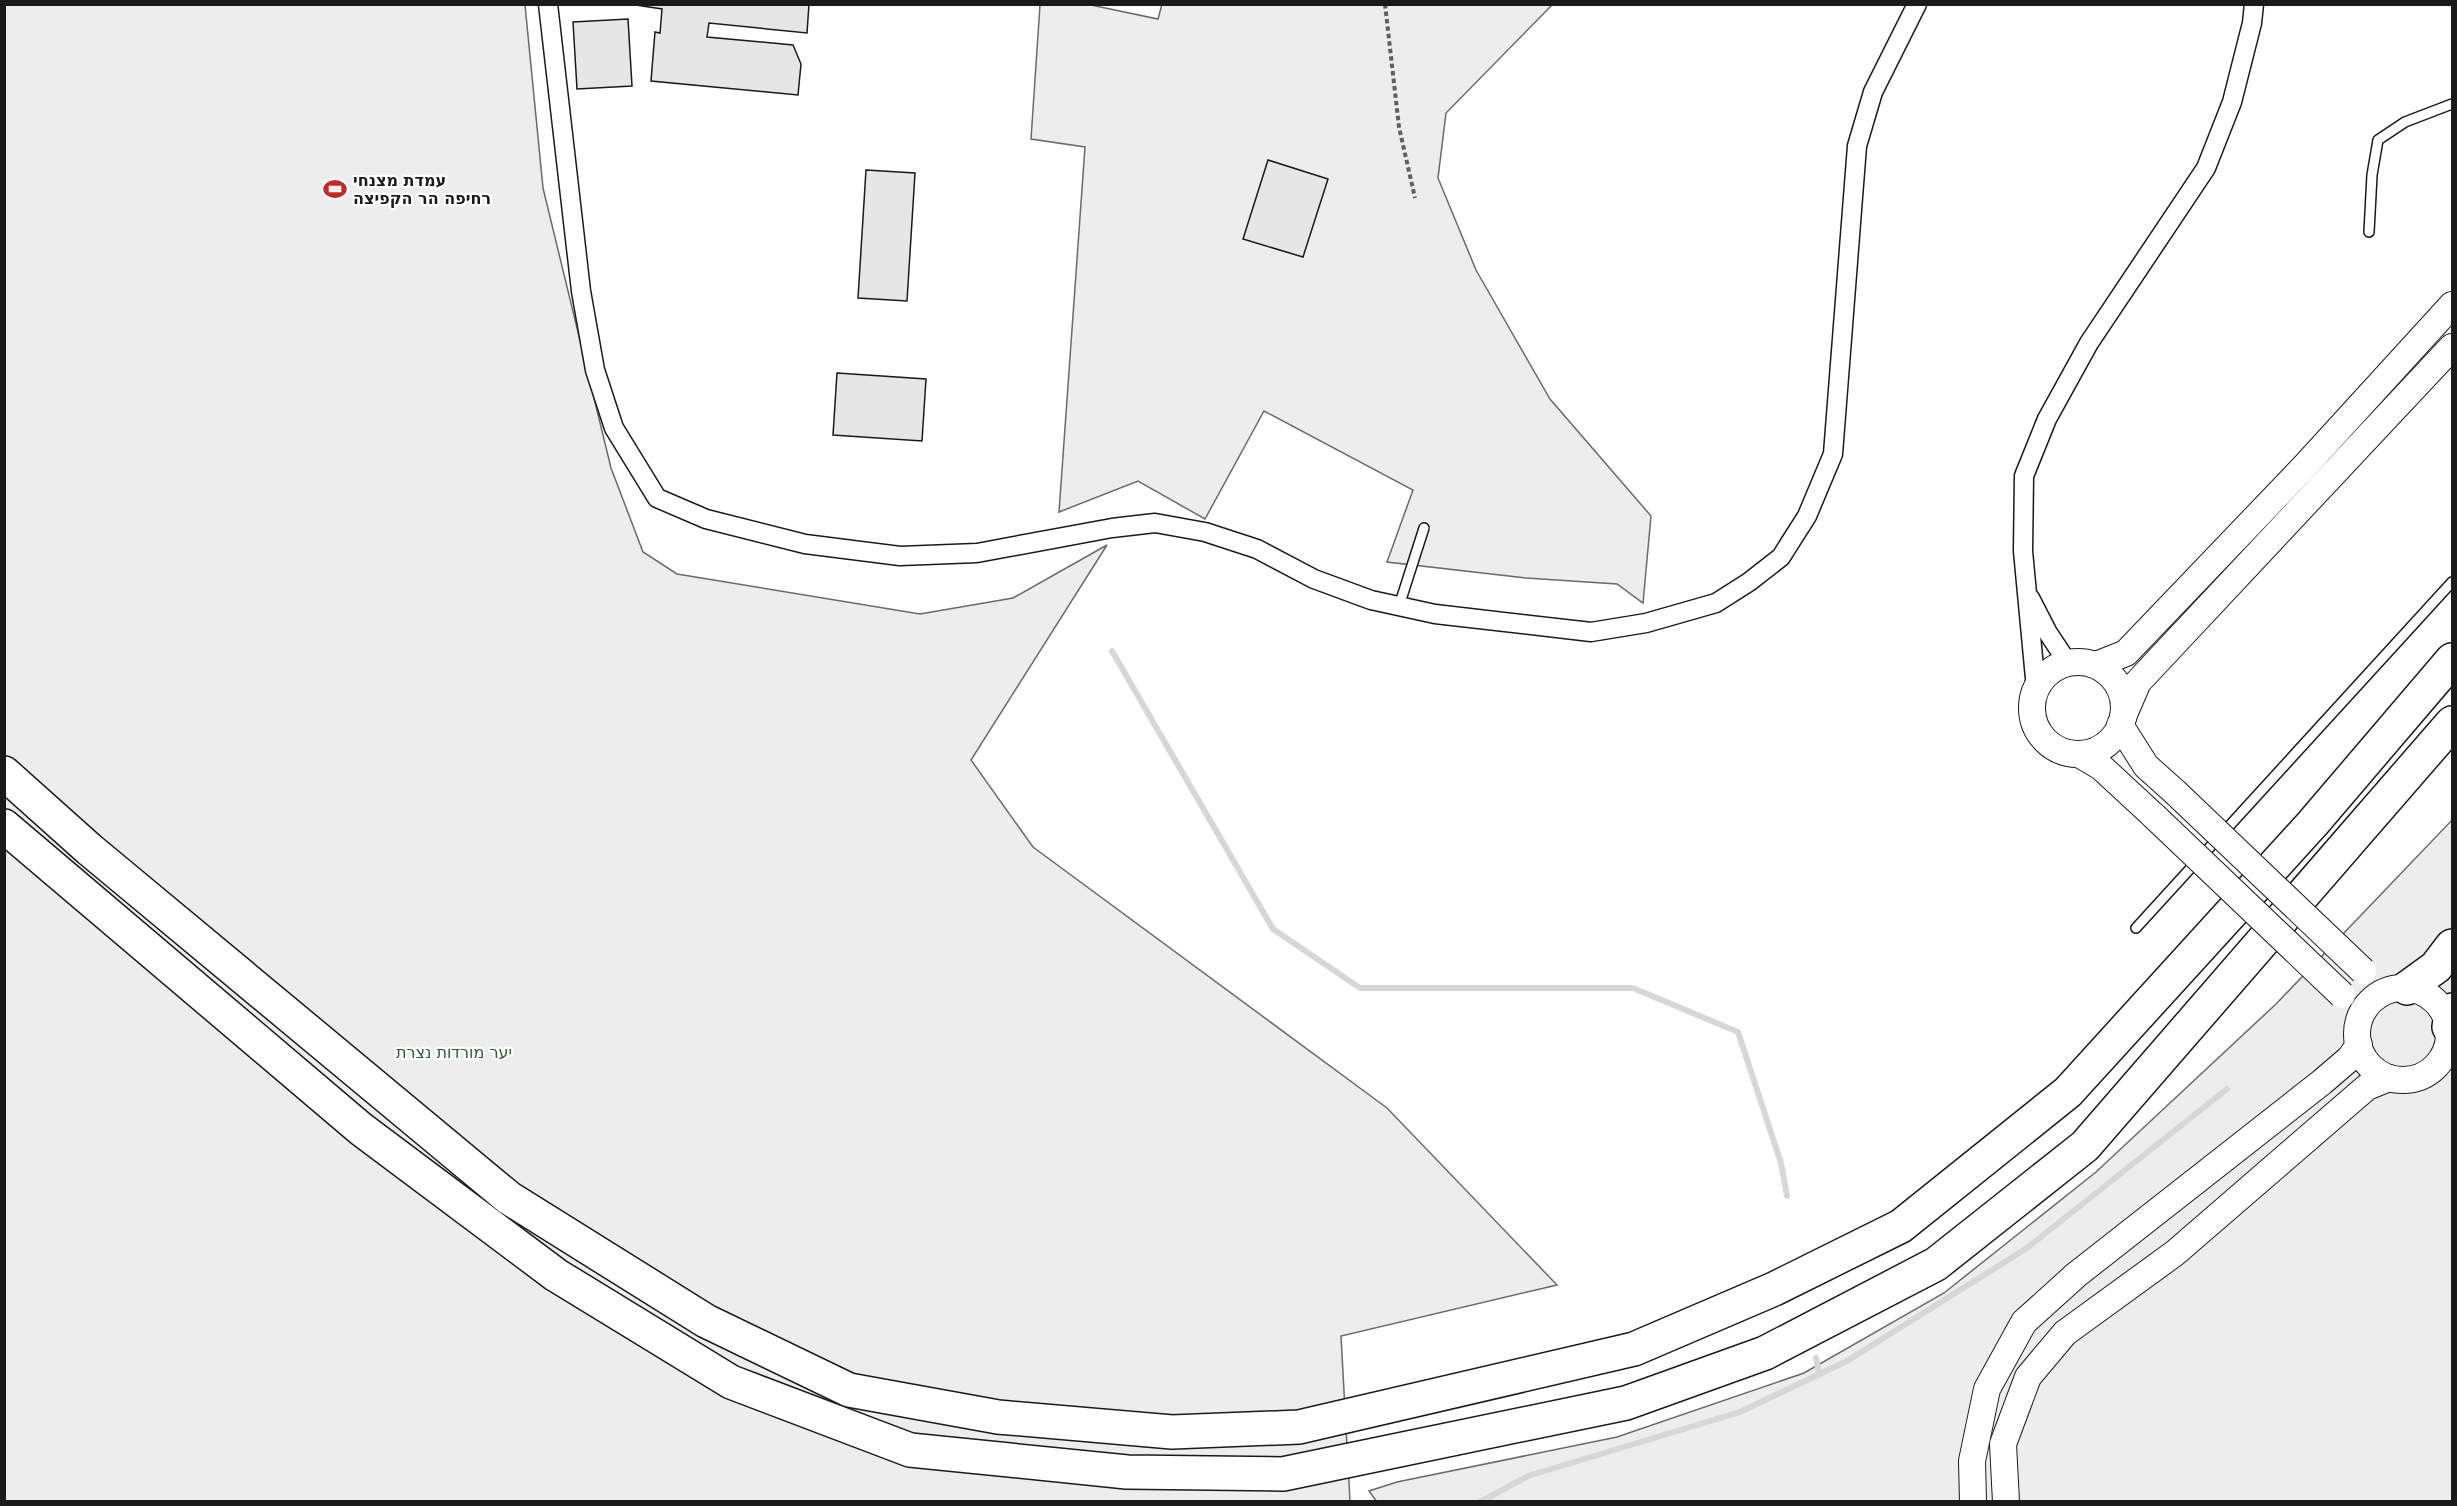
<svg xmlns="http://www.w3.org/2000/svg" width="2457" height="1506" font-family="'DejaVu Sans',Heebo,sans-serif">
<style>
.built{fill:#ededed;stroke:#6a6a6a;stroke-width:1.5}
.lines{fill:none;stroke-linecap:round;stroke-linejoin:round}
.stream{stroke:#d7d7d7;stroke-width:6}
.building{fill:#e6e6e6;stroke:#1a1a1a;stroke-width:1.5}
.lane-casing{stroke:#1a1a1a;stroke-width:12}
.street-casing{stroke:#1a1a1a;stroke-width:21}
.secondary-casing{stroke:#1a1a1a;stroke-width:28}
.highway-casing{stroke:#1a1a1a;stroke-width:36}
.path{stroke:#5f5f5f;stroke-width:4;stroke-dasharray:4.5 3;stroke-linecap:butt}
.lane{stroke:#fff;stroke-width:9}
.street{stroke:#fff;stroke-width:18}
.secondary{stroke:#fff;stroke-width:26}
.highway{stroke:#fff;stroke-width:33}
.secondary-bridge-casing{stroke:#1a1a1a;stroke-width:28;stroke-linecap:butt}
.secondary-bridge{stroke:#fff;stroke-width:26}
.labels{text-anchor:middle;stroke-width:4.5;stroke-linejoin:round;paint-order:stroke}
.poi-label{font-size:16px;font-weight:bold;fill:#1a1a1a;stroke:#fff;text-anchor:start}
.park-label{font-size:16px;fill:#2b5a34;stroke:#fff}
</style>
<rect width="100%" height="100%" fill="#fff"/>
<g class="built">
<polygon points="1162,4 1552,5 1446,113 1438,178 1476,270 1550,399 1651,516 1643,603 1617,584 1526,578 1387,562 1413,490 1264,411 1205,519 1138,481 1059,512 1085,147 1031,139 1040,5 1091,5 1158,19"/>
<polygon points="5,5 525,5 543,188 611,468 643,552 677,574 920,614 1013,598 1107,545 971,760 1033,847 1387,1108 1557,1285 1341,1336 1350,1501 5,1502"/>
<polygon points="2452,820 2452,1501 1377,1502 1369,1491 1397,1482 1617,1437 1804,1373 1944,1293 2096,1172 2276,1004"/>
</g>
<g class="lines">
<g class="stream">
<polyline points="1112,651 1273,929 1360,988 1633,988 1738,1032 1781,1163 1787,1196"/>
<polyline points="1816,1358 1819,1374"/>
<polyline points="1480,1502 1528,1476 1740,1412 1847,1361 2027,1248 2227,1089"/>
</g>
</g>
<g class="building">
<polygon points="629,4 809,4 807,33 709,23 707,37 793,45 801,64 798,95 651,81 655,32 660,33 662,9"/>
<polygon points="628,19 632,86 577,89 573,22"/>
<polygon points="1268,160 1328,179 1303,257 1243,239"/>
<polygon points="866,170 915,173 907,301 858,298"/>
<polygon points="837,373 926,379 922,441 833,435"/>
</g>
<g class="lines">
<g class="lane-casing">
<g id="lane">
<polyline points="2369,232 2372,175 2378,140 2405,122 2452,104"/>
<polyline points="1399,606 1424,528"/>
<polyline points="2136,928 2452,582"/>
</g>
</g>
<g class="street-casing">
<g id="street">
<polyline points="548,4 581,291 595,370 614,428 657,498 706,519 805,544 900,556 977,553 1112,528 1155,523 1205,532 1257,549 1314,579 1371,600 1435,614 1591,632 1646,623 1716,603 1749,582 1781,557 1807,516 1833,454 1857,146 1873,92 1917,4"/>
<polyline points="2030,598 2048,633 2068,663"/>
<polyline points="2036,689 2023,551 2024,476 2047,419 2089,343 2206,168 2232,102 2252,23 2254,4"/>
</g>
</g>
<g class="secondary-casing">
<g id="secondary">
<circle cx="2078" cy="708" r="46"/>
<polyline points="2096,665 2126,653 2305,466 2452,305"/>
<polyline points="2123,717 2138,682 2452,347"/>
<polyline points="2120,725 2146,766 2175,792"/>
<polyline points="2079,754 2101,767 2154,816"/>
<circle cx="2403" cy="1034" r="46"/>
<polyline points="1973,1502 1972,1461 1987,1389 2024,1322 2076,1275 2322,1082 2350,1058 2359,1045"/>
<polyline points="2006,1502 2003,1444 2028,1377 2065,1333 2175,1253 2367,1087 2389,1078"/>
</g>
</g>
<g class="highway-casing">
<g id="highway">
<polyline points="4,773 89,849 509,1198 706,1321 849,1390 998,1417 1172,1432 1299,1427 1634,1349 1774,1289 1901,1226 2068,1092 2313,823 2452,660"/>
<polyline points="4,826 361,1129 556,1275 731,1382 910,1450 1127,1472 1283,1474 1626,1403 1765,1353 1936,1264 2085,1146 2452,723"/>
<polyline points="2407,988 2436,967 2452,946"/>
<polyline points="2449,1027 2452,1010"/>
</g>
</g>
<polyline class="path" points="1385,4 1399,127 1415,198"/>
<use href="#lane" class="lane"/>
<use href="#street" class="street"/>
<use href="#secondary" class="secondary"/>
<use href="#highway" class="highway"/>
<g class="secondary-bridge-casing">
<g id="secondary-bridge">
<polyline points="2175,792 2363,971"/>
<polyline points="2154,816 2342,995"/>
</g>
</g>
<use href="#secondary-bridge" class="secondary-bridge"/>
</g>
<defs>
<g id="stadium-bare" transform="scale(1.8)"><path d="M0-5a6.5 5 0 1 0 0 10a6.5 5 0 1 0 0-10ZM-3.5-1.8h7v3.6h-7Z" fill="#c62828" stroke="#fff" stroke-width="2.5" paint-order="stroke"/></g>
</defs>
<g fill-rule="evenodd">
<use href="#stadium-bare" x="335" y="189"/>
</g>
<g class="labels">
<g class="poi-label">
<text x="353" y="186">עמדת מצנחי<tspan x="353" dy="18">רחיפה הר הקפיצה</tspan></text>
</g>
<g class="park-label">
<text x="454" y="1058">יער מורדות נצרת</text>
</g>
</g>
<rect width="2457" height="1506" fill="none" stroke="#1a1a1a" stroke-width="12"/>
</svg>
